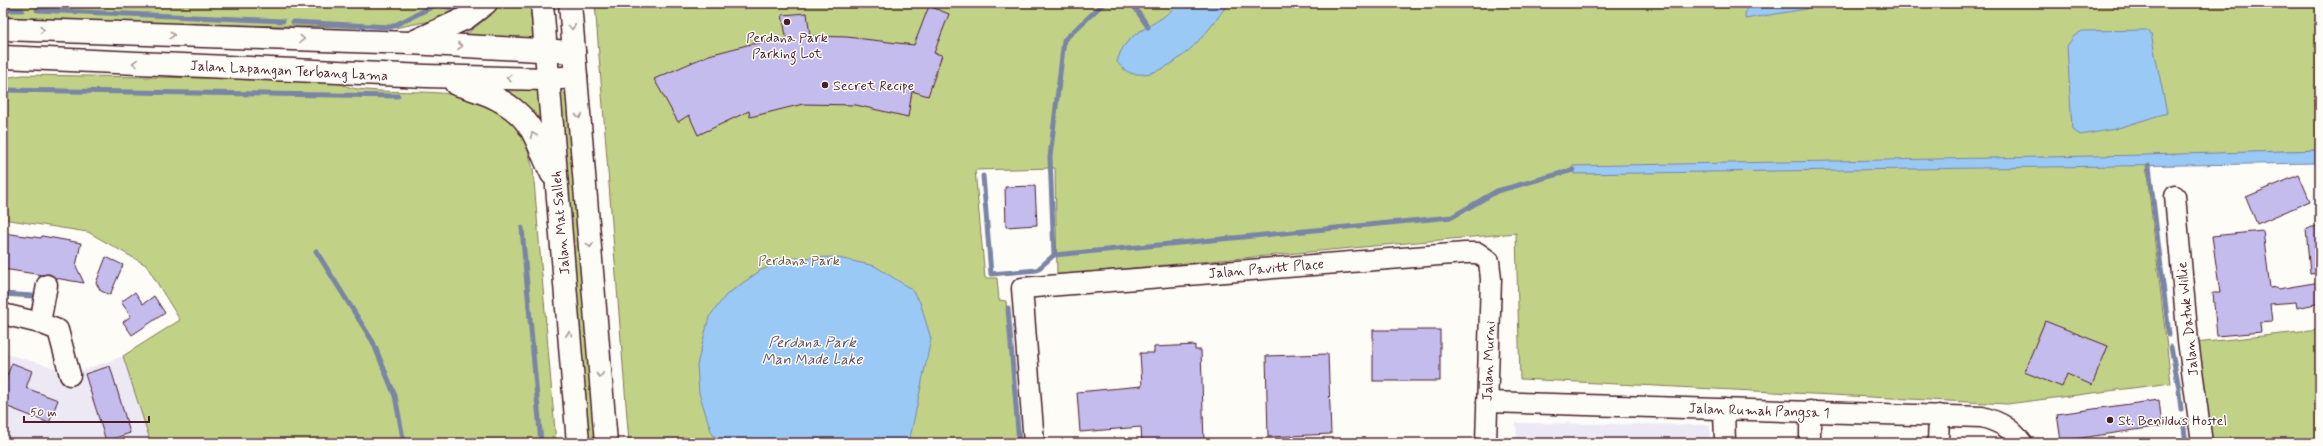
<svg xmlns="http://www.w3.org/2000/svg" width="2323" height="446" font-family="Mynerve,sans-serif">
<style>
.built{fill:#ece9f4}
.green{fill:#c1d287;stroke:#867859}
.water{fill:#9ac9f5;stroke:#7a85a4}
.lines{fill:none;stroke-linecap:round;stroke-linejoin:round}
.stream{stroke:#7a85a4;stroke-width:5}
.building{fill:#c5bcee;stroke:#4a1f2b}
.minor-casing{stroke:#4a1f2b;stroke-width:23}
.major-casing{stroke:#4a1f2b;stroke-width:25}
.minor{stroke:#fdfcf7;stroke-width:20}
.major{stroke:#fdfcf7;stroke-width:22}
.oneway{stroke:#ac999b}
.poi-dot{fill:#4a1f2b;stroke:#fdfcf7;stroke-width:1.5}
.labels{text-anchor:middle;stroke-width:3;stroke-linejoin:round;paint-order:stroke}
.poi-label{font-size:14px;fill:#4a1f2b;stroke:#fdfcf7;text-anchor:start}
.street-label{font-size:14px;fill:#4a1f2b;stroke:#fdfcf7}
.park-label{font-size:14px;fill:#6e5547;stroke:#fdfcf7}
.water-label{font-size:15px;font-style:italic;fill:#625268;stroke:#fdfcf7}
</style>
<rect width="100%" height="100%" fill="#fdfcf7"/>
<filter id="ink" filterUnits="userSpaceOnUse"><feTurbulence type="fractalNoise" baseFrequency=".025" numOctaves="2"/><feDisplacementMap in="SourceGraphic" scale="8" xChannelSelector="R" yChannelSelector="G"/><feConvolveMatrix kernelMatrix="1 2 1 2 8 2 1 2 1" color-interpolation-filters="sRGB"/></filter>
<g filter="url(#ink)">
<g class="built">
<polygon points="3,353 56,368 60,378 123,356 151,443 3,443"/>
<polygon points="1516,423 1710,425 1710,443 1517,443"/>
</g>
<g class="green">
<polygon points="3,3 469,3 445,18 395,28 132,23 3,17"/>
<polygon points="500,3 530,3 533,39 465,35 483,21"/>
<polygon points="595,3 2320,3 2320,150 2145,156 2171,383 2007,404 1520,379 1516,233 1057,275 1055,168 975,170 985,278 997,278 999,300 1006,301 1018,443 629,443"/>
<path d="M 23,75 L 329,80 C 339,83 349,88 358,89 C 406,96 466,83 507,115 C 523,127 528,151 533,169 L 556,443 L 151,443 L 123,356 L 180,320 L 146,265 L 88,232 L 3,219 L 3,78 Z"/>
<polygon points="485,83 538,89 542,131"/>
<polygon points="561,91 566,95 569,108 597,443 587,443 558,92"/>
<polygon points="2320,330 2320,443 2207,443 2195,343"/>
</g>
<g class="water">
<path d="M 1178,3 L 1228,3 C 1210,31 1172,78 1135,74 C 1128,74 1121,67 1117,62 C 1125,28 1158,29 1178,3 Z"/>
<polygon points="1746,3 1814,3 1806,9 1745,19"/>
<polygon points="2147,30 2151,34 2167,113 2115,129 2080,135 2072,129 2067,46 2074,36 2082,31"/>
<polygon points="2320,150 2320,163 1574,174 1572,166 2145,155"/>
<polygon points="834,257 875,266 911,289 920,302 931,339 909,443 718,443 711,431 699,393 697,365 709,317 726,295 761,270 793,258"/>
</g>
<g class="lines">
<g class="stream">
<polyline points="1132,3 1148,27"/>
<polyline points="3,10 22,10"/>
<polyline points="37,10 283,21"/>
<polyline points="293,22 391,27 436,5 458,8 465,3"/>
<polyline points="3,90 398,96"/>
<polyline points="2149,166 2169,335"/>
<polyline points="983,176 991,274 1037,270 1054,255 1452,217 1497,191 1573,170"/>
<polyline points="522,228 541,443"/>
<polyline points="316,251 373,342 395,396 404,443"/>
<polyline points="1054,255 1050,157 1064,40 1104,3"/>
<polyline points="3,294 33,296"/>
<polyline points="1008,308 1019,443"/>
<polyline points="2171,347 2179,388"/>
<polyline points="2179,392 2181,409"/>
<polyline points="2183,420 2186,443"/>
</g>
</g>
<g class="building">
<polygon points="929,6 949,14 934,53 942,55 928,96 912,91 908,117 856,105 803,104 750,117 749,111 698,135 689,115 678,122 654,79 709,55 751,44 787,41 782,15 807,13 810,36 847,37 914,45"/>
<polygon points="2299,175 2310,201 2257,224 2246,197"/>
<polygon points="1035,186 1037,225 1006,227 1005,187"/>
<polygon points="2320,226 2320,273 2310,274 2306,228"/>
<polygon points="2263,231 2270,288 2277,287 2278,289 2320,282 2320,303 2297,308 2296,302 2270,304 2272,322 2260,323 2261,332 2217,336 2213,293 2220,293 2212,236"/>
<polygon points="3,233 41,238 42,236 81,243 76,266 84,283 55,278 49,274 42,275 3,269"/>
<polygon points="106,257 123,265 110,295 101,291 96,283"/>
<polygon points="135,292 143,304 154,296 165,313 132,335 123,322 131,316 121,302"/>
<polygon points="2045,321 2108,346 2092,385 2067,374 2062,387 2024,372"/>
<rect x="1373" y="330" width="67" height="51"/>
<polygon points="1195,345 1195,350 1201,350 1204,443 1142,443 1141,427 1080,432 1077,392 1142,386 1140,353 1154,353 1154,347"/>
<polygon points="1328,354 1331,434 1268,437 1266,356"/>
<polygon points="12,363 32,371 26,388 58,400 49,423 3,405 3,386"/>
<polygon points="110,366 130,433 106,441 85,374"/>
<polygon points="2159,400 2162,426 2061,441 2057,414"/>
</g>
<g class="lines">
<g class="minor-casing">
<g id="minor">
<polyline points="2175,196 2188,341 2202,443"/>
<polyline points="3,314 40,323 58,330 70,375"/>
<polyline points="40,323 47,285"/>
<path d="M 1487,402 L 1982,417 C 2000,422 2011,428 2022,443"/>
<polyline points="1724,409 1725,443"/>
<polyline points="1034,443 1022,288 1465,253 1478,253 1489,261 1491,279 1486,443"/>
<polyline points="1810,443 1810,411"/>
<polyline points="1938,443 1939,415"/>
</g>
</g>
<g class="major-casing">
<g id="major">
<polyline points="542,3 578,443"/>
<polyline points="570,3 606,443"/>
<polyline points="3,29 410,43 574,52"/>
<polyline points="413,42 466,18 486,3"/>
<polyline points="3,57 426,76 548,79 576,77"/>
<path d="M 456,84 C 484,92 515,102 531,129 C 539,143 544,159 552,174"/>
</g>
</g>
<use href="#minor" class="minor"/>
<use href="#major" class="major"/>
</g>
<defs><path id="oneway-chevron" d="M-2-3.5L2.5 0L-2 3.5" fill="none" stroke-width="1.6" stroke-linecap="round" stroke-linejoin="round"/></defs>
<g class="oneway">
<use href="#oneway-chevron" transform="translate(572 27) rotate(86)"/>
<use href="#oneway-chevron" transform="translate(42 30) rotate(2)"/>
<use href="#oneway-chevron" transform="translate(172 35) rotate(2)"/>
<use href="#oneway-chevron" transform="translate(302 39) rotate(2)"/>
<use href="#oneway-chevron" transform="translate(460 46) rotate(3)"/>
<use href="#oneway-chevron" transform="translate(135 63) rotate(-177)"/>
<use href="#oneway-chevron" transform="translate(509 78) rotate(-179)"/>
<use href="#oneway-chevron" transform="translate(579 116) rotate(85)"/>
<use href="#oneway-chevron" transform="translate(533 135) rotate(-114)"/>
<use href="#oneway-chevron" transform="translate(590 245) rotate(85)"/>
<use href="#oneway-chevron" transform="translate(569 334) rotate(-95)"/>
<use href="#oneway-chevron" transform="translate(600 375) rotate(85)"/>
</g>
</g>
<g class="poi-dot">
<circle cx="787" cy="22" r="4"/>
<circle cx="825" cy="85" r="4"/>
<circle cx="2110" cy="420" r="4"/>
</g>
<g class="labels">
<g class="poi-label">
<text x="787" y="42" text-anchor="middle">Perdana Park<tspan x="787" dy="16">Parking Lot</tspan></text>
<text x="833" y="90">Secret Recipe</text>
<text x="2118" y="425">St. Benildus Hostel</text>
</g>
<g class="street-label">
<text transform="translate(289 70) rotate(3)" y="5">Jalan Lapangan Terbang Lama</text>
<text transform="translate(560 223) rotate(-95)" y="5">Jalan Mat Salleh</text>
<text transform="translate(1266 268) rotate(-5)" y="5">Jalan Pavitt Place</text>
<text transform="translate(2187 319) rotate(-96)" y="5">Jalan Datuk Willie</text>
<text transform="translate(1488 361) rotate(-88)" y="5">Jalan Murni</text>
<text transform="translate(1759 410) rotate(2)" y="5">Jalan Rumah Pangsa 1</text>
</g>
<g class="park-label">
<text x="799" y="265">Perdana Park</text>
</g>
<g class="water-label">
<text x="812" y="347">Perdana Park<tspan x="812" dy="17">Man Made Lake</tspan></text>
</g>
</g>
<rect width="2323" height="446" fill="none" stroke="#fdfcf7" stroke-width="16"/>
<rect x="8" y="8" width="2307" height="430" fill="none" stroke="#4a1f2b" stroke-width="1.5" filter="url(#ink)"/>
<path d="M24 416v6h125v-6" fill="none" stroke="#4a1f2b" stroke-width="2"/>
<text x="30" y="416" font-size="12" fill="#4a1f2b" stroke="#fdfcf7" stroke-width="3" paint-order="stroke">50 m</text>
</svg>
